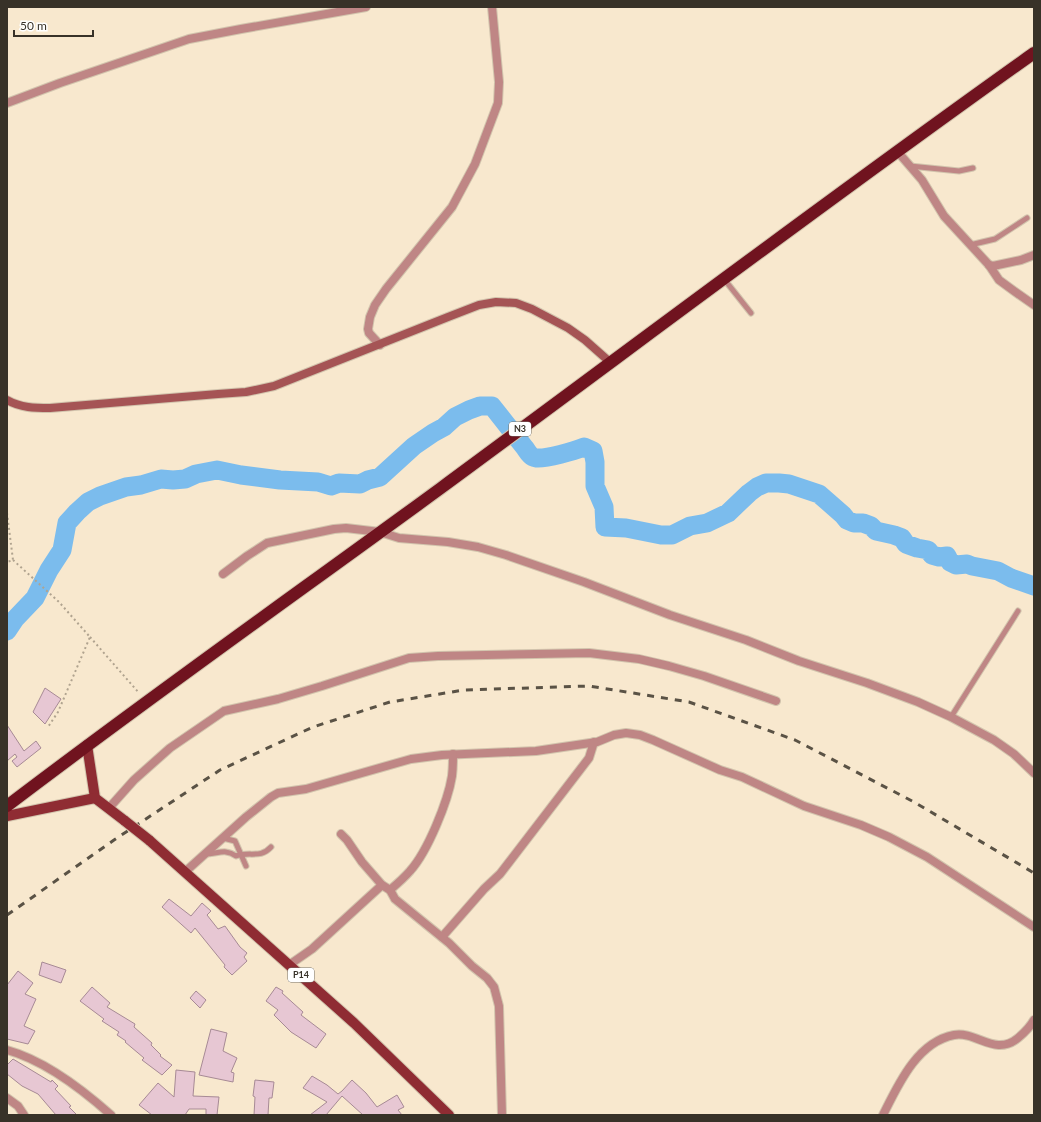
<svg xmlns="http://www.w3.org/2000/svg" width="1041" height="1122" font-family="Lato,sans-serif">
<style>
.lines{fill:none;stroke-linecap:round;stroke-linejoin:round}
.river{stroke:#7bbced;stroke-width:19}
.building{fill:#e7c7d3;stroke:#a78a95}
.lane-casing{stroke:#d2c4ad;stroke-width:7}
.street-casing{stroke:#d2c4ad;stroke-width:10}
.secondary-casing{stroke:#d2c4ad;stroke-width:10}
.primary-casing{stroke:#d2c4ad;stroke-width:12}
.highway-casing{stroke:#d2c4ad;stroke-width:14}
.path{stroke:#b0a38f;stroke-width:2;stroke-dasharray:2 3;stroke-linecap:butt}
.lane{stroke:#bf8685;stroke-width:5}
.street{stroke:#bf8685;stroke-width:8}
.secondary{stroke:#a55455;stroke-width:8}
.primary{stroke:#8f2c33;stroke-width:10}
.highway{stroke:#70131f;stroke-width:12}
.rail{stroke:#5a5245;stroke-width:3;stroke-dasharray:7 7;stroke-linecap:butt}
.primary-bridge-casing{stroke:#d2c4ad;stroke-width:12;stroke-linecap:butt}
.primary-bridge{stroke:#8f2c33;stroke-width:10}
.labels{text-anchor:middle;stroke-width:3.5;stroke-linejoin:round;paint-order:stroke}
.shield{fill:#fff;stroke:#747068;stroke-width:1}
.shield-label{font-size:9px;font-weight:bold;fill:#383228}
</style>
<rect width="100%" height="100%" fill="#f8e8ce"/>
<g class="lines">
<path class="river" d="M 7,631 L 15,619 L 35,598 L 49,570 L 62,550 L 67,523 L 77,512 L 88,502 L 100,496 L 126,487 L 141,485 L 161,479 L 173,480 L 185,479 L 196,474 L 217,470 L 241,475 L 280,480 L 318,482 L 331,486 L 339,483 L 360,484 L 368,480 L 380,477 L 414,446 L 433,433 L 444,427 L 455,417 L 469,410 L 480,406 L 492,406 L 525,448 C 528,452 530,457 536,458 C 547,459 574,451 584,447 L 593,451 L 595,462 L 595,486 L 604,507 L 605,527 L 626,528 L 661,535 L 672,535 L 690,526 L 707,523 L 728,513 L 749,493 L 757,487 L 766,483 L 779,483 L 789,484 L 819,494 L 843,515 L 847,520 L 854,523 L 863,523 L 871,526 L 876,531 L 894,535 L 902,538 L 906,544 L 917,548 L 928,550 L 932,555 L 939,557 L 947,556 L 950,562 L 956,565 L 967,564 L 972,566 L 998,571 L 1011,578 L 1034,586"/>
</g>
<g class="building">
<polygon points="45,688 61,699 45,724 33,712"/>
<polygon points="7,725 24,751 36,741 41,748 17,767 12,761 17,757 15,754 7,761"/>
<polygon points="169,899 191,916 202,903 211,911 207,915 218,929 225,926 240,947 247,953 244,957 247,961 232,975 224,967 225,965 195,928 191,933 162,907"/>
<polygon points="42,962 66,970 61,983 39,975"/>
<polygon points="18,971 33,983 25,994 36,999 24,1026 35,1031 28,1044 7,1039 7,985"/>
<polygon points="92,987 110,1003 107,1007 135,1024 134,1027 152,1043 151,1045 161,1055 160,1056 172,1065 162,1075 142,1060 144,1058 125,1042 126,1041 117,1035 119,1032 102,1021 104,1019 80,1001"/>
<polygon points="276,987 283,991 282,993 303,1012 301,1015 326,1034 316,1048 291,1032 274,1015 278,1010 266,1001"/>
<polygon points="196,991 206,1000 200,1008 190,998"/>
<polygon points="211,1029 227,1033 223,1051 237,1058 231,1072 234,1073 233,1082 199,1075"/>
<polygon points="13,1059 51,1082 52,1080 58,1086 55,1089 71,1106 69,1107 77,1115 56,1115 38,1094 22,1086 7,1074 7,1065"/>
<polygon points="176,1070 195,1072 193,1096 219,1097 217,1115 206,1115 206,1109 189,1109 185,1115 152,1115 139,1105 158,1083 174,1097"/>
<polygon points="312,1076 327,1085 338,1094 342,1091 352,1080 366,1093 377,1107 397,1095 404,1107 398,1110 402,1115 363,1115 342,1096 326,1115 310,1115 327,1102 303,1088"/>
<polygon points="255,1080 274,1082 272,1098 269,1098 268,1115 254,1115 255,1097 253,1096"/>
</g>
<g class="lines">
<g class="lane-casing">
<g id="lane">
<polyline points="910,166 959,171 973,168"/>
<polyline points="970,245 995,239 1027,218"/>
<polyline points="724,279 751,313"/>
<polyline points="951,717 1018,611"/>
<polyline points="223,838 235,841 246,866"/>
<path d="M 205,854 C 218,854 225,848 236,856 C 250,851 260,859 271,847"/>
</g>
</g>
<g class="street-casing">
<g id="street">
<polyline points="7,103 60,83 189,39 241,29 366,7"/>
<polyline points="897,151 922,180 944,216 989,265 999,280 1014,291 1034,305"/>
<polyline points="989,265 993,266 1021,260 1034,255"/>
<polyline points="380,345 369,333 368,329 370,317 375,305 386,289 452,207 475,164 498,103 499,82 492,7"/>
<polyline points="223,574 247,556 267,543 334,529 346,528 380,532 399,538 448,542 478,547 506,555 584,582 670,615 746,640 799,661 867,683 918,702 951,717 994,740 1014,754 1034,773"/>
<polyline points="109,808 134,780 170,748 224,711 278,699 322,686 409,658 438,656 589,653 639,659 669,666 704,676 776,701"/>
<polyline points="341,834 347,840 362,862 382,885 390,890 395,899 449,943 472,966 487,978 494,987 499,1006 502,1115"/>
<polyline points="186,871 246,817 271,797 278,793 306,789 411,759 442,755 536,751 597,742 614,735 626,733 640,735 653,740 720,770 742,777 804,806 861,825 889,837 927,857 1034,927"/>
<path d="M 390,890 C 397,884 404,878 410,871 C 428,851 448,801 452,776 C 453,768 453,761 453,754"/>
<polyline points="442,937 484,889 500,874 510,861 589,758 594,742"/>
<polyline points="289,965 312,949 382,885"/>
<path d="M 7,1050 C 43,1060 83,1090 111,1115"/>
<polyline points="7,1098 18,1106 24,1115"/>
<path d="M 883,1115 C 898,1085 917,1042 954,1035 C 977,1031 995,1057 1018,1038 C 1024,1033 1030,1027 1034,1020"/>
</g>
</g>
<g class="secondary-casing">
<path id="secondary" d="M 7,400 C 21,408 35,408 50,408 L 218,394 L 246,392 L 274,386 L 448,317 L 479,305 L 496,302 L 516,303 L 532,309 L 568,328 L 585,340 L 611,363"/>
</g>
<g class="primary-casing">
<g id="primary">
<polyline points="87,745 95,798 125,821"/>
<polyline points="7,816 95,798"/>
<polyline points="149,840 354,1023 449,1115"/>
</g>
</g>
<g class="highway-casing">
<path id="highway" d="M 7,806 C 150,697 296,594 441,488 C 638,343 834,195 1034,53"/>
</g>
<g class="path">
<polyline points="7,513 13,560 7,562"/>
<polyline points="13,560 59,602 90,637 58,712 48,727"/>
<polyline points="90,637 139,693"/>
</g>
<use href="#lane" class="lane"/>
<use href="#street" class="street"/>
<use href="#secondary" class="secondary"/>
<use href="#primary" class="primary"/>
<use href="#highway" class="highway"/>
<polyline class="rail" points="7,915 114,840 220,770 313,727 390,702 464,690 589,686 689,702 795,740 914,802 1034,873"/>
<g class="primary-bridge-casing">
<polyline id="primary-bridge" points="125,821 149,840"/>
</g>
<use href="#primary-bridge" class="primary-bridge"/>
</g>
<g class="labels">
<g class="shield">
<rect x="509" y="422" width="22" height="14" rx="3"/>
<rect x="288" y="968" width="26" height="14" rx="3"/>
</g>
<g class="shield-label">
<text x="520" y="432">N3</text>
<text x="301" y="978">P14</text>
</g>
</g>
<rect width="1041" height="1122" fill="none" stroke="#383228" stroke-width="16"/>
<path d="M14 30v6h79v-6" fill="none" stroke="#383228" stroke-width="2"/>
<text x="20" y="30" font-size="12" fill="#383228" stroke="#ffffff" stroke-width="3" paint-order="stroke">50 m</text>
</svg>
